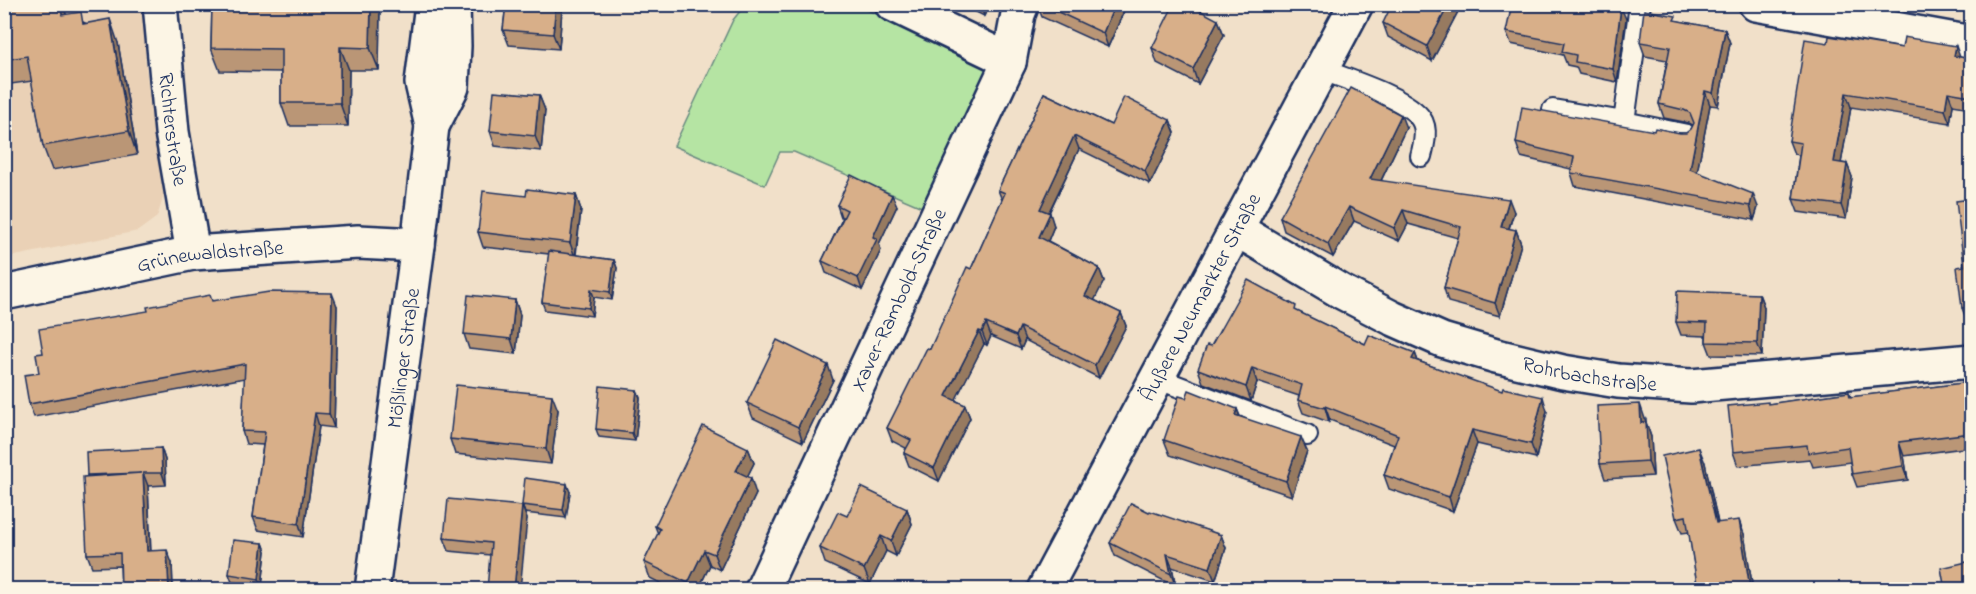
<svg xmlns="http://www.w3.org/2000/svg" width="1976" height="594" font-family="'Indie Flower',sans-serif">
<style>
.built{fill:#ead1b6}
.green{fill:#b5e4a3;stroke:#688a80;stroke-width:1.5}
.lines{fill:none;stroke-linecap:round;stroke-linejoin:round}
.lane-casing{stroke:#1b2f5e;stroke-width:24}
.street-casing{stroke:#1b2f5e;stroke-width:38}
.secondary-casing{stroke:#1b2f5e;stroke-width:38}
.lane{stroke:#fcf5e5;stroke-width:20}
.street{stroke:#fcf5e5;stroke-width:33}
.secondary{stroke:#fcf5e5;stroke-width:33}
.wall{fill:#ba9676;stroke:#1b2f5e;stroke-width:1.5}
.shaded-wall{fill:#977a60;stroke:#1b2f5e;stroke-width:1.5}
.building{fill:#d8af89;stroke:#1b2f5e;stroke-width:1.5}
.labels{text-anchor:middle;stroke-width:5;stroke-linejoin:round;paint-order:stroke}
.street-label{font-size:21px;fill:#1b2f5e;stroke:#fcf5e5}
</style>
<rect width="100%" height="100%" fill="#f1e0c9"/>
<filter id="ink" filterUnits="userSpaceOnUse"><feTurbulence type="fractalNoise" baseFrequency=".0167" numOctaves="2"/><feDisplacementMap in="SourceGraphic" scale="12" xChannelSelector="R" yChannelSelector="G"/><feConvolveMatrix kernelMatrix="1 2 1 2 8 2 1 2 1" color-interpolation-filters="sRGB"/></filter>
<g filter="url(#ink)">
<polygon class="built" points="5,5 143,5 146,68 164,195 157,217 138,231 5,258"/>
<polygon class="green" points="745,5 856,5 978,58 987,68 978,101 924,208 794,152 780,152 765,185 674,146 733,20"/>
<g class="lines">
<g class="lane-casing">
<g id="lane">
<path d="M 1320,69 C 1345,79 1408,98 1421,119 C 1428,129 1424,145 1421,156"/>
<polyline points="1553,110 1624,122 1640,4"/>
<polyline points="1624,122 1687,135"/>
<polyline points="1156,378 1307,435"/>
</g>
</g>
<g class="street-casing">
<g id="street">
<path id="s1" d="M 160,4 L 172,132 L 193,253"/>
<polyline points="892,4 994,53 1009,62"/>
<polyline points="1756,4 1972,43"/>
<path id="s2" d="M 1236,229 L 1342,292 L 1392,318 L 1442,340 L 1496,356 L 1563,372 L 1618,381 L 1691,386 L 1972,361"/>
<path id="s3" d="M 4,293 L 193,253 L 358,242 L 418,245"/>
<path id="s4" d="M 762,590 L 1009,62 L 1018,14 L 1022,4"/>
<path id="s5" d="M 1044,590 L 1356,4"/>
</g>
</g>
<g class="secondary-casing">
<g id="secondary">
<polyline points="432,126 452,87 454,46 453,4"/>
<path id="s6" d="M 372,590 L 418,245 L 432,126 L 422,83 L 431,12 L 436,4"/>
</g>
</g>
<use href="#lane" class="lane"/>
<use href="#street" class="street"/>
<use href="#secondary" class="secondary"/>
</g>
<g class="wall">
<polygon points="4,4 64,4 66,14 85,23 118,43 137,155 52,170 43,146 32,81 4,85"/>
<polygon points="212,4 262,4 262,7 310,7 310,4 380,4 379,70 349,70 348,126 289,126 281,103 281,72 220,71 211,48"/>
<polygon points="506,4 561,4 562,8 559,49 509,45 503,30"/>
<polygon points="960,4 990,4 984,16"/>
<polygon points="1037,4 1122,4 1124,11 1108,47 1042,17"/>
<polygon points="1462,4 1432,61 1388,37 1383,23"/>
<polygon points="1626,19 1617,82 1579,74 1576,67 1567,65 1563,55 1511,44 1506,32"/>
<polygon points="1218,20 1224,35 1198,84 1157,63 1152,48"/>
<polygon points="1678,21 1725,30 1730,43 1718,106 1710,105 1697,172 1758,207 1754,220 1575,186 1571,173 1571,169 1521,157 1516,143 1654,131 1680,133 1686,133 1691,129 1693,125 1689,123 1664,118 1659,104 1667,60 1645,56 1640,42"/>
<polygon points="1828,43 1902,48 1971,59 1971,108 1953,105 1950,123 1851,107 1841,163 1847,164 1852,177 1846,219 1798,212 1793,199 1799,155 1794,154 1789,141"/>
<polygon points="1044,93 1111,125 1170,120 1175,133 1150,184 1079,149 1049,213 1054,226 1048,241 1099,268 1104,281 1094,300 1121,313 1126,326 1099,378 1025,340 1021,349 991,336 987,345 984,344 955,400 965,405 970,418 939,481 909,466 904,453 906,448 892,441 887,428 930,349 971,269 1002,200 998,190"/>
<polygon points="539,95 545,110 541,151 495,146 490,131"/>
<polygon points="1406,128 1381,181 1514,212 1509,229 1516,230 1521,244 1500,316 1448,302 1444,288 1458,238 1408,224 1399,241 1354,221 1333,257 1284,231 1280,217"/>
<polygon points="576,195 581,210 576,255 614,260 617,268 612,300 594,297 592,316 545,310 542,302 549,254 483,247 478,232 526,196"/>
<polygon points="892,195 897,206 879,244 881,250 862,290 826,273 822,261 843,217 841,217 837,205"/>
<polygon points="1971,199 1971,328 1970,328 1962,308 1964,266"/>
<polygon points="1759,294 1764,307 1762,356 1711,355 1706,342 1706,336 1681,335 1676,322"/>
<polygon points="515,300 520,315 516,354 469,349 464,334"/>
<polygon points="212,301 337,306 334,428 319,426 303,537 258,530 253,517 263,445 246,444 242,431 245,378 34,417 29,404 39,373 43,353"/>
<polygon points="1298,312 1365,344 1415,353 1418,361 1547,411 1536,458 1477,444 1453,511 1389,489 1384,475 1394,445 1330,420 1329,422 1303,413 1298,400 1299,396 1257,382 1251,401 1203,383 1198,369 1211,346"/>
<polygon points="833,380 803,442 753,418 747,403"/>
<polygon points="1971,382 1971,447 1904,456 1908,480 1857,487 1852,474 1850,462 1813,467 1810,459 1738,466 1733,452 1769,404 1849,392 1851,397"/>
<polygon points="637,390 640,398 635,441 599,437 596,429"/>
<polygon points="1237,409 1240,416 1307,451 1292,496 1170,455 1164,440"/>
<polygon points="558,410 551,464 455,454 450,439"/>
<polygon points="1646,419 1646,423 1651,437 1653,476 1605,479 1600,464"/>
<polygon points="161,448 165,460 166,485 148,486 151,551 172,563 173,590 121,590 120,566 92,567 87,554 87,475"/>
<polygon points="748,448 754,463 747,477 756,494 720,570 710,565 698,590 674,590 650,578 644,562 658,534 655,526"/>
<polygon points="1705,463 1718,523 1744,534 1753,590 1698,590 1689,532 1682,533 1676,518"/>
<polygon points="570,492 566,518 525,513 522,505"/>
<polygon points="522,506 527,519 490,555 449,551 444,538"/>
<polygon points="907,509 912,524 896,556 886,551 870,584 825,563 820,548 847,516"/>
<polygon points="1149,512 1221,535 1226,548 1215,581 1172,567 1176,587 1115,556 1110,543"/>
<polygon points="263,543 266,551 262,586 232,582 229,574"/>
</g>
<g class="shaded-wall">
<polygon points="60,4 64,4 70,39 62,15"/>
<polygon points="253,4 262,4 262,29 253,6"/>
<polygon points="371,4 380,4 379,70 370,48"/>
<polygon points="556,4 561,4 562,8 559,49 553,34"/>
<polygon points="980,4 990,4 984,16"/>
<polygon points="1115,4 1122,4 1124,11 1108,47 1103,33"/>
<polygon points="1449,4 1462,4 1432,61 1427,46"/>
<polygon points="1621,7 1626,19 1617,82 1613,69"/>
<polygon points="110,19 118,43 137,155 129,131"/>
<polygon points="1218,20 1224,35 1198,84 1193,69"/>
<polygon points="1725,30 1730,43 1718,106 1713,93"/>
<polygon points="1956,46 1961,60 1954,56"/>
<polygon points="340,47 349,70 348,126 340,103"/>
<polygon points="1705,91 1710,105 1695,183 1690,169"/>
<polygon points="1948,92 1953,105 1950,123 1945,110"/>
<polygon points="1846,93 1851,107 1839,175 1834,162"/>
<polygon points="539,95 545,110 541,151 535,136"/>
<polygon points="1401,115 1406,128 1375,193 1370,179"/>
<polygon points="1170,120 1175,133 1150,184 1145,171"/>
<polygon points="1074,136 1079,149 1044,222 1040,209"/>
<polygon points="1847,164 1852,177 1846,219 1841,205"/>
<polygon points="1753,194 1758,207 1754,220 1750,206"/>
<polygon points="576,195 581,210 575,257 570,243"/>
<polygon points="892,195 897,206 879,244 881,250 862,290 858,278 873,237"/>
<polygon points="1509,199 1514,212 1505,240 1501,227"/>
<polygon points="1349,207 1354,221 1333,257 1328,244"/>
<polygon points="1403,210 1408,224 1399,241 1394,228"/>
<polygon points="1050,213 1054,226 1044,250 1039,237"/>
<polygon points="1516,230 1521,244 1500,316 1495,303"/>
<polygon points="614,260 617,268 612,300 610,292"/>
<polygon points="1099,268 1104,281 1090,309 1085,296"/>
<polygon points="591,289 594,297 592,316 589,308"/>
<polygon points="332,293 337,306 334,428 329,414"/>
<polygon points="1759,294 1764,307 1762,356 1757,343"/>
<polygon points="515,300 520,315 516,354 511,339"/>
<polygon points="1121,313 1126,326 1099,378 1095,365"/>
<polygon points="986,323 991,336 987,345 982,332"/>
<polygon points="1020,327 1025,340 1021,349 1016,336"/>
<polygon points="979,331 984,344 951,409 946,396"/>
<polygon points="1415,353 1420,367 1412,359"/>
<polygon points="828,365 833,380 803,442 798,427"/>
<polygon points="1252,368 1257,382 1251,401 1246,387"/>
<polygon points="637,390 640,398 635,441 632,433"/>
<polygon points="552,395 558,410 551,464 546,449"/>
<polygon points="1543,397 1547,411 1536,458 1531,444"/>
<polygon points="1640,404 1651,437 1653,476 1648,461 1641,423"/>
<polygon points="965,405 970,418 939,481 934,468"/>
<polygon points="1325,406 1330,420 1329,422 1325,408"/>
<polygon points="1237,409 1242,423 1235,415"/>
<polygon points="315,413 319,426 303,537 299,524"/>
<polygon points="1472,430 1477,444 1453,511 1449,497"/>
<polygon points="1301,437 1307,451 1292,496 1286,481"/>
<polygon points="1899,442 1904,456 1908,480 1903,466"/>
<polygon points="161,448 165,460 166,485 162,473"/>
<polygon points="748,448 754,463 742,487 736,471"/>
<polygon points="1699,448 1705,463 1721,538 1716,523"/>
<polygon points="143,473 148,486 151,564 147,551"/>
<polygon points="751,478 756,494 720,570 714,554"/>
<polygon points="567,484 570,492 566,518 563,510"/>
<polygon points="522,506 527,519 520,590 514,590"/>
<polygon points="907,509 912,524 896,556 891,541"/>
<polygon points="1739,520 1744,534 1753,590 1750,590 1750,588"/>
<polygon points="1221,535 1226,548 1215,581 1210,568"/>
<polygon points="881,536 886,551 870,584 864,569"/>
<polygon points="263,543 266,551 262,586 259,579"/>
<polygon points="167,550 172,563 173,590 169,590"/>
<polygon points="704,550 710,565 698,590 690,590 688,583"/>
<polygon points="1167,554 1172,567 1176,587 1171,574"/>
</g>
<g class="building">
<polygon points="4,4 60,4 62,15 81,12 83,24 110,19 129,131 43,146 27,56 4,60"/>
<polygon points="212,4 253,4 253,6 310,7 310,4 371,4 370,48 340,47 340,103 281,103 281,49 211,48"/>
<polygon points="506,4 556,4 553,34 503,30"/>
<polygon points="1041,4 1115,4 1103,33"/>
<polygon points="1174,4 1188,4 1218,20 1193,69 1152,48"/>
<polygon points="1392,4 1449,4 1427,46 1383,23"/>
<polygon points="1512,4 1611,4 1621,7 1613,69 1575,62 1576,55 1562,52 1564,43 1506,32"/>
<polygon points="1644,10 1676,16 1674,20 1725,30 1713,93 1705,91 1690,169 1753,194 1750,206 1571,173 1574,157 1516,143 1522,107 1654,131 1655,128 1680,133 1686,133 1691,129 1694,123 1690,113 1684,110 1659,104 1670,47 1640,42"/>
<polygon points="1829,36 1902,48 1904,37 1956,46 1954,56 1971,59 1971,96 1948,92 1945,110 1846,93 1834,162 1847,164 1841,205 1793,199 1801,143 1789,141 1805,39 1828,43"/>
<polygon points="1351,88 1401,115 1370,179 1509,199 1501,227 1516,230 1495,303 1444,288 1461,227 1403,210 1394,228 1349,207 1328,244 1280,217"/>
<polygon points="494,91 539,95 535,136 490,131"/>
<polygon points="1044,93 1111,125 1124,97 1170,120 1145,171 1074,136 1040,209 1050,213 1039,237 1099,268 1085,296 1121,313 1095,365 1020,327 1016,336 986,323 982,332 979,331 946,396 965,405 934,468 904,453 911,440 887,428 927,348 930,349 967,267 971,269 1005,193 998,190"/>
<polygon points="851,175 892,195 873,237 877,239 858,278 822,261 847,210 837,205"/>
<polygon points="527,189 576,195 570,243 478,232 483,191 526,196"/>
<polygon points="1971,199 1971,309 1971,307 1962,308 1957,267 1964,266 1956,201"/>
<polygon points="549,251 614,260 610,292 591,289 589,308 542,302"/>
<polygon points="1248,280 1296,306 1295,310 1365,344 1369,335 1415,353 1412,359 1502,391 1503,388 1543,397 1531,444 1472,430 1449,497 1384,475 1398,435 1325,406 1325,408 1298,400 1302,385 1252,368 1246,387 1198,369 1207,345 1211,346"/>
<polygon points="1677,291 1759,294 1757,343 1706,342 1707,323 1676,322"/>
<polygon points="269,292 332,293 329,414 315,413 299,524 253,517 265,432 242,431 245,364 29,404 24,375 39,373 36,354 43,353 39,329 148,311 147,307 210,295 212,301"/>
<polygon points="468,295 515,300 511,339 464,334"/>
<polygon points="777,340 828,365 798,427 747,403"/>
<polygon points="1971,382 1971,433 1899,442 1903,466 1852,474 1848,447 1808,453 1807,445 1733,452 1728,406 1768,402 1768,404 1849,392 1850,397"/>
<polygon points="456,385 552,395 546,449 450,439"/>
<polygon points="600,386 637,390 632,433 596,429"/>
<polygon points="1189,390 1237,409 1235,415 1301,437 1286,481 1164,440 1179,396 1186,398"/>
<polygon points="1640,404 1641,423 1646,422 1648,461 1600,464 1597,406"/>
<polygon points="703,426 748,448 736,471 751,478 714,554 704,550 688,583 644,562 660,529 655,526"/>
<polygon points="161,448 162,473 143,473 147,551 167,550 169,590 121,590 120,553 87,554 83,477 141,473 87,475 86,452"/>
<polygon points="1699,448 1716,523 1739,520 1750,588 1740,590 1698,590 1686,516 1676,518 1662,456"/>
<polygon points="525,478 567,484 563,510 522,505"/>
<polygon points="861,487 907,509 891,541 881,536 864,569 820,548 838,512 847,516"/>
<polygon points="448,499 522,506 514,590 487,590 491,543 444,538"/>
<polygon points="1131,503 1149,512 1150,511 1221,535 1210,568 1167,554 1171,574 1110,543"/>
<polygon points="233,540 263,543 259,579 229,574"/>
<polygon points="1971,561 1971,590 1945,590 1941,568"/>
</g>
</g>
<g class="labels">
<g class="street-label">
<text dy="7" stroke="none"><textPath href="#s1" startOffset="126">Richterstraße</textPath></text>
<text dy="7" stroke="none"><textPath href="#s3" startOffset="210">Grünewaldstraße</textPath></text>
<text dy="7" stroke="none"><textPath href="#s5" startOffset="332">Äußere Neumarkter Straße</textPath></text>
<text dy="7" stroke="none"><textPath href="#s4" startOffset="321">Xaver-Rambold-Straße</textPath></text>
<text dy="7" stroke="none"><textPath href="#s6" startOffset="234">Mößlinger Straße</textPath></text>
<text dy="7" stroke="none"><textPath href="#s2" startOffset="386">Rohrbachstraße</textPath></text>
</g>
</g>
<rect width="1976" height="594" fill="none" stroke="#fcf5e5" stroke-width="24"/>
<rect x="12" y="12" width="1952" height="570" fill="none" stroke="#1b2f5e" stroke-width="2" filter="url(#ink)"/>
</svg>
